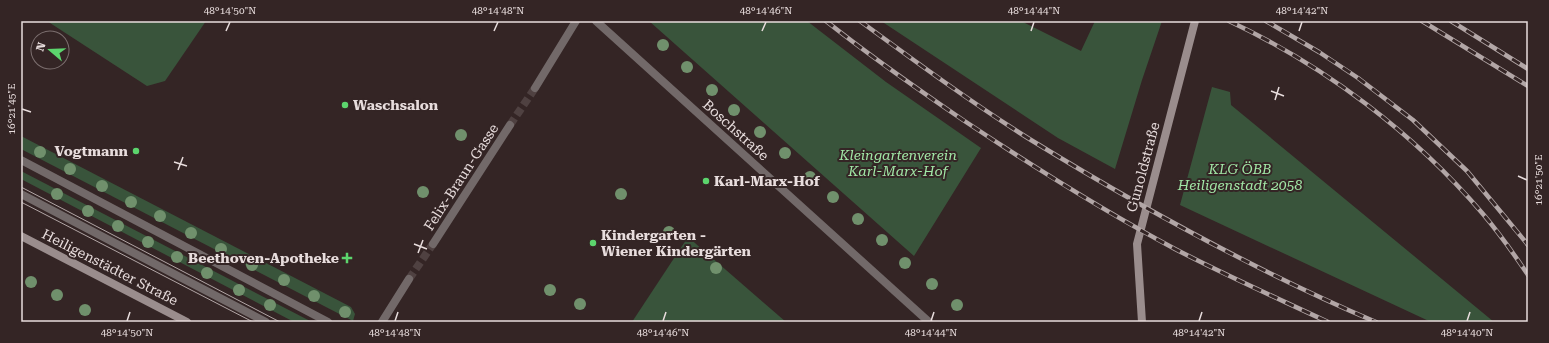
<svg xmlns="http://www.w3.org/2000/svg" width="1549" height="343" font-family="'Roboto Serif',serif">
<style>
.green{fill:#39543b}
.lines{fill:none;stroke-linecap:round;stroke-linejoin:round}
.minor-tunnel{stroke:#4f4141;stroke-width:8;stroke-dasharray:8 4;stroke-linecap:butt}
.service{stroke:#726969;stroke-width:8}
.minor{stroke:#726969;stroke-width:8}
.secondary{stroke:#9a8d8d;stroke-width:8}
.tram{stroke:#b2a6a6;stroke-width:1}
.rail-casing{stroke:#b2a6a6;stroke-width:4.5}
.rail{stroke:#342525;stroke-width:3;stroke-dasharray:9;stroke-linecap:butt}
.tree{fill:#70906c}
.ticks{fill:none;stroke:#e8dddd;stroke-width:1.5}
.poi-dot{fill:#5cd56d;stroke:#342525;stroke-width:1.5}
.labels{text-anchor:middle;stroke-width:4;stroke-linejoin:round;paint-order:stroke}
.poi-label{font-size:14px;font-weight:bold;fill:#e8dddd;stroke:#342525;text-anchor:start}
.street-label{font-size:14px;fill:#e8dddd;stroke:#342525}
.park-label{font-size:14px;font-style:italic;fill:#a1e7a6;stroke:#342525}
.neatline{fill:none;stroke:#e8dddd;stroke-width:1.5}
.ticks-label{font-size:10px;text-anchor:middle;fill:#e8dddd}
</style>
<rect width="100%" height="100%" fill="#342525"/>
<g class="green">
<polygon points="47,21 206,21 165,81 147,86"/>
<polygon points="649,21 807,21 886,82 981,148 914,256"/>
<polygon points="881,21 1021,21 1081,51 1095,21 1162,21 1142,80 1115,169 1058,138"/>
<polygon points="1212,87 1230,92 1231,105 1494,322 1431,322 1180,205"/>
<polygon points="21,136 351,307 355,314 353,321 21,149"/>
<polygon points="21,171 312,322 294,322 21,179"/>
<polygon points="688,237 786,322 632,322"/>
</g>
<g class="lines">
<g class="minor-tunnel">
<polyline points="510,125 535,88"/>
<polyline points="409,279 433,244"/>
</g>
<polyline class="service" points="21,194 266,322"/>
<g class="minor">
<polyline points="596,21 929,322"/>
<polyline points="535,88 576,21"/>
<polyline points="21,160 328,322"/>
<polyline points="433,244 510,125"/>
<polyline points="382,322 409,279"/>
</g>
<g class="secondary">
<polyline points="21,236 187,322"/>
<polyline points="1142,322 1137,244 1195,21"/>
</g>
<g class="tram">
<polyline points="21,187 280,322"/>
<polyline points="21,202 253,322"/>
</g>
<g class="rail-casing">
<g id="rail">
<path d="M 826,21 C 870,56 916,88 963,120 C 1032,166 1102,210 1175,249 C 1225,275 1277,298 1328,322"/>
<path d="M 860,21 C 916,62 972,103 1031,140 C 1142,208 1256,271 1376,322"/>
<path d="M 1229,21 C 1325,66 1414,133 1483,214 C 1499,233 1514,254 1528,275"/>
<polyline points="1266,21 1319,52 1358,78 1413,120 1467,171 1528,245"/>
<polyline points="1422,21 1528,86"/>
<polyline points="1451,21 1528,69"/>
</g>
</g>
<use href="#rail" class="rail"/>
</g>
<g class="tree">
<circle cx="663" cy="45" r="6"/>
<circle cx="687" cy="67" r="6"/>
<circle cx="712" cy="90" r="6"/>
<circle cx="734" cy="110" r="6"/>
<circle cx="760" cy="132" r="6"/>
<circle cx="461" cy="135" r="6"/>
<circle cx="40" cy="152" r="6"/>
<circle cx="785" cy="153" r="6"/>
<circle cx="70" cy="169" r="6"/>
<circle cx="810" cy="177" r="6"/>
<circle cx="102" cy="186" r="6"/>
<circle cx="423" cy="192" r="6"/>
<circle cx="57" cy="194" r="6"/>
<circle cx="621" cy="194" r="6"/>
<circle cx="833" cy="197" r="6"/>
<circle cx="131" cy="202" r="6"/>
<circle cx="88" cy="211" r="6"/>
<circle cx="160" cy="216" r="6"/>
<circle cx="858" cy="219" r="6"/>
<circle cx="118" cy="226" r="6"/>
<circle cx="669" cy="232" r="6"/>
<circle cx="191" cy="233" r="6"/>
<circle cx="882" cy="240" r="6"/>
<circle cx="148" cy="242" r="6"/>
<circle cx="221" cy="249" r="6"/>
<circle cx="177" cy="257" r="6"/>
<circle cx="905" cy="263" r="6"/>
<circle cx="252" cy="265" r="6"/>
<circle cx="716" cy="268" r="6"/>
<circle cx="207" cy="273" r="6"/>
<circle cx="284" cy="280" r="6"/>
<circle cx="31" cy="282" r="6"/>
<circle cx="932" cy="284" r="6"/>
<circle cx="239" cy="290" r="6"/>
<circle cx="550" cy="290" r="6"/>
<circle cx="57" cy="295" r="6"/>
<circle cx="314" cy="296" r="6"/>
<circle cx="580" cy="304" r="6"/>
<circle cx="270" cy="305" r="6"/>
<circle cx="957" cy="305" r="6"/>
<circle cx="85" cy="310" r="6"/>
<circle cx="345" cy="312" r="6"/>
</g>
<path class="ticks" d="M 226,31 L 230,22M 494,31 L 498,22M 762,31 L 766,22M 1031,31 L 1034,22M 1299,31 L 1302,22M 1271,91 L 1284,96M 1275,100 L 1279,87M 22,109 L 31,112M 174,162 L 187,166M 178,170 L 183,157M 1518,176 L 1527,180M 414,244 L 427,249M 418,253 L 423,240M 127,321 L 130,312M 395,321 L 398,312M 663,321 L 666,312M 931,321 L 934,312M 1199,321 L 1202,312M 1467,321 L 1470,312"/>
<g class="poi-dot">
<circle cx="345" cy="105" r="4"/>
<circle cx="136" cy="151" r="4"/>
<circle cx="706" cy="181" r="4"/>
<circle cx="593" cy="243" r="4"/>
<path d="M345 252h4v4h4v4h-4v4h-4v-4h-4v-4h4z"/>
</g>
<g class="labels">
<g class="poi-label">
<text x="353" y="110">Waschsalon</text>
<text x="128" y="156" text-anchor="end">Vogtmann</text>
<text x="714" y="186">Karl-Marx-Hof</text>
<text x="601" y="240">Kindergarten -<tspan x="601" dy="16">Wiener Kindergärten</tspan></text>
<text x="339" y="263" text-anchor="end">Beethoven-Apotheke</text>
</g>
<g class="street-label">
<text transform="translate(736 130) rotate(42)" y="5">Boschstraße</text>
<text transform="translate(1143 167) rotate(-75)" y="5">Gunoldstraße</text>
<text transform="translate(461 177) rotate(-57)" y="5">Felix-Braun-Gasse</text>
<text transform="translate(110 267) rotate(27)" y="5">Heiligenstädter Straße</text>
</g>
<g class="park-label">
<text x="898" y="160">Kleingartenverein<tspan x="898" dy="16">Karl-Marx-Hof</tspan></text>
<text x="1240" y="174">KLG ÖBB<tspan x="1240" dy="16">Heiligenstadt 2058</tspan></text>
</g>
</g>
<rect width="1549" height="343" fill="none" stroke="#342525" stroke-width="44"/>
<g transform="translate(50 50) rotate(289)"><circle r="19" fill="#342525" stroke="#7c6f6f"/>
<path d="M0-3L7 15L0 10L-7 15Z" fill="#5cd56d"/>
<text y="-6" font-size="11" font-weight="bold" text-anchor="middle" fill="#e8dddd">N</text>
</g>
<rect x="22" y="22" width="1505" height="299" class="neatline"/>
<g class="ticks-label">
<text x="230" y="14">48°14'50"N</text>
<text x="498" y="14">48°14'48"N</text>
<text x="766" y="14">48°14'46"N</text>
<text x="1034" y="14">48°14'44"N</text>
<text x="1302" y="14">48°14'42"N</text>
<text transform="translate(11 109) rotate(-90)" y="4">16°21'45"E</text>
<text transform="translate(1538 180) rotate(-90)" y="4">16°21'50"E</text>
<text x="127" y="336">48°14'50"N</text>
<text x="395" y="336">48°14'48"N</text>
<text x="663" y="336">48°14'46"N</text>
<text x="931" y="336">48°14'44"N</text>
<text x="1199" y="336">48°14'42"N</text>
<text x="1467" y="336">48°14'40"N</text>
</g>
</svg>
